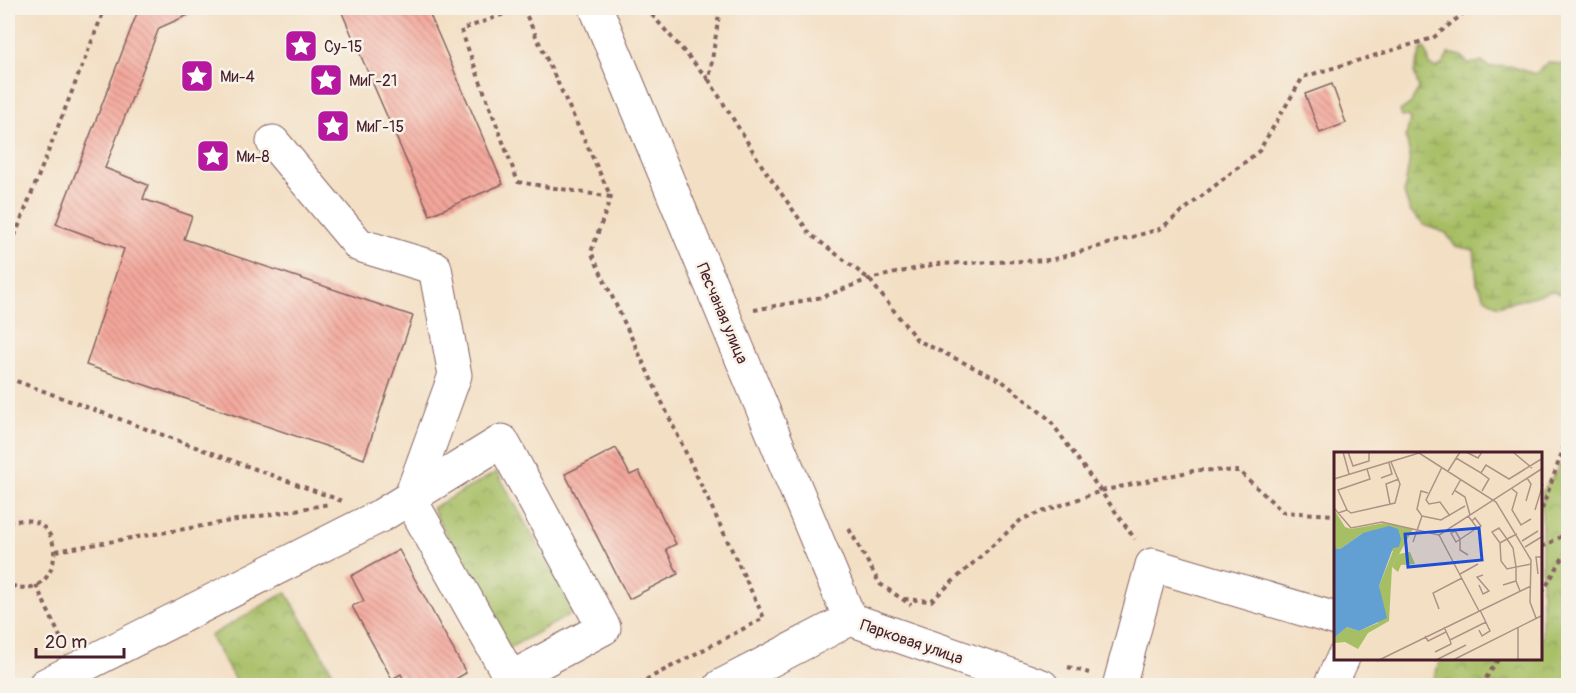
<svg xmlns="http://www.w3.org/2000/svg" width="1576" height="693" font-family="Pangolin,sans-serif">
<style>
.wetland{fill:url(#wetland-marsh);stroke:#786e48;stroke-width:1.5}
.park{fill:url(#park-crowns);stroke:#786e48;stroke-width:1.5}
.building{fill:url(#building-back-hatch)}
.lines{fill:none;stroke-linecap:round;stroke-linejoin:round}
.minor-casing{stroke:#856261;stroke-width:35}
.path{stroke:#856261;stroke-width:4;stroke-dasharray:4.5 4.5;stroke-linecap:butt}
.minor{stroke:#fff;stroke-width:33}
.labels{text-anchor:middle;stroke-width:5;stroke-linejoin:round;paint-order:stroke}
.poi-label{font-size:16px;fill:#4a1f2b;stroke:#f7f3e8;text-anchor:start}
.street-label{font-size:16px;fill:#4a1f2b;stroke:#f7f3e8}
.inset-road{fill:none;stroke:#af9287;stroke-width:1.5}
.view{fill:#1d4ed8;fill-opacity:0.15;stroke:#1d4ed8;stroke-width:3}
.inset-edge{fill:none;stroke:#4a1f2b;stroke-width:3}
</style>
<defs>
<pattern id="wetland-marsh" width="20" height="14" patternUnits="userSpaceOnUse" patternTransform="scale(1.5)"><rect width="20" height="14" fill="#a6be64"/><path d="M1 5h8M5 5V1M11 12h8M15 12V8" fill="none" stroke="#899a53"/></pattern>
<pattern id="park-crowns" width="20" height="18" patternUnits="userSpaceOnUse" patternTransform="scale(1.5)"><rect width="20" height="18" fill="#a6be64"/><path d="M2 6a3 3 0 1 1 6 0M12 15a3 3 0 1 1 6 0" fill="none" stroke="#899a53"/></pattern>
<pattern id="building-back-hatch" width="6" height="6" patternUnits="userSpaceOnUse" patternTransform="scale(1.5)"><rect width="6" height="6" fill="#f4a79b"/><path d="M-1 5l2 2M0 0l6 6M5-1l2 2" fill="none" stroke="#c8877f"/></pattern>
</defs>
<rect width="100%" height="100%" fill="#f7f3e8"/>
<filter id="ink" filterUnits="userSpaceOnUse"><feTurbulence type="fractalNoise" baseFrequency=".0167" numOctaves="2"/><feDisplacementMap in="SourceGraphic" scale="12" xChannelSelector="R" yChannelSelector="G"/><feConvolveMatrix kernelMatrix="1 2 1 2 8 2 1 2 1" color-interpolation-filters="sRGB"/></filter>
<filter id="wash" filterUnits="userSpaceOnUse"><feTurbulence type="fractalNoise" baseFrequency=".008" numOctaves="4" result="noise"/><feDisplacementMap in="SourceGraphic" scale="24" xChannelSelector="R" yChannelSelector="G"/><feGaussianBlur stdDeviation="1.35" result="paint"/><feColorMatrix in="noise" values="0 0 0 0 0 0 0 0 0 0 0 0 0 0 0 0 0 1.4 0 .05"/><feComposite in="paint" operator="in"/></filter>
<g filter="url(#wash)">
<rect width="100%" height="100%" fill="#f3dfc4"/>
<polygon class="wetland" points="1422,48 1425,48 1430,65 1436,68 1443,64 1449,53 1462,56 1468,64 1481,62 1490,67 1510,66 1535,74 1548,62 1566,65 1568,62 1568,284 1560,294 1553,291 1498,306 1485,298 1477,283 1474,250 1455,246 1446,233 1424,225 1410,211 1404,193 1410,157 1406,137 1410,119 1408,116 1402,117 1400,111 1411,103 1419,88 1414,72"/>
<g class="park">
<polygon points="1568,454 1568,685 1432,685 1440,659 1542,658 1542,492"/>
<polygon points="497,472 575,612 509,648 432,508"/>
<polygon points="286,592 340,685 238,685 210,636"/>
</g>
<g id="blocks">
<g class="building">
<polygon points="139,8 204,8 159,28 105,168 148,185 143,199 192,216 184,239 413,316 364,459 86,365 124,249 56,224"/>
<polygon points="340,8 427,8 503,184 430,215"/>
<polygon points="1332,84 1346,123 1320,133 1305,94"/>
<polygon points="616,448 630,475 639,471 676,544 666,549 678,574 629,599 565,474"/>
<polygon points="399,550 466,673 444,686 407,686 401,674 392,679 352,606 364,601 351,576"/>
</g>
</g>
</g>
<g filter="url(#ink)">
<use href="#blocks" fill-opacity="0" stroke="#856261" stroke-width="1.5"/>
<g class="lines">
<g class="minor-casing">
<g id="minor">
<polyline points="596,8 850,619"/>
<polyline points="273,142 359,245 435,268 455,375 410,499 515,686"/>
<polyline points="850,619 1042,686"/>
<polyline points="45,685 382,515 502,441 604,628 511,678"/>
<polyline points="721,686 850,619"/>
<polyline points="1119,686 1152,565 1336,619"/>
<polyline points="1330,686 1343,658"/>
</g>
</g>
<g class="path">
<polyline points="520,8 461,30 518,182 611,197"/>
<polyline points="523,8 611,197 591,252 764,618 634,686"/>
<polyline points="646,8 709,80"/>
<polyline points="720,8 709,80 764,169 810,234 869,279 917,340 1002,381 1049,419 1135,539"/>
<polyline points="8,253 105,8"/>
<polyline points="754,310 823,297 869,279 936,264 1051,260 1160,229 1259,151 1303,77 1433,38 1470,8"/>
<polyline points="8,378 342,501"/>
<polyline points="1542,509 1568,435"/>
<path d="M 8,523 C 73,502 66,609 8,584"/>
<polyline points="849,529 880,584 911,605"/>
<polyline points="1542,547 1568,533"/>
<polyline points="56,551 330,504"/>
<polyline points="36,585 62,641"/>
<polyline points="1542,593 1568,549"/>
<polyline points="904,599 931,601 1022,519 1101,491 1197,470 1239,471 1283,512 1336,515"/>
<polyline points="1068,667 1089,673"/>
<polyline points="1481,686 1499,658"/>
</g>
<use href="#minor" class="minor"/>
</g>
</g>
<defs>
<g id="sight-square" transform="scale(1.725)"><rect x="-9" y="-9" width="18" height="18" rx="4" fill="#b5179e" stroke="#f7f3e8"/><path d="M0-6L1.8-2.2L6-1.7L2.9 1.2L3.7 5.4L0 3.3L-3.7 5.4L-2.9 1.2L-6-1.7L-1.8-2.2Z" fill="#fff"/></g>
</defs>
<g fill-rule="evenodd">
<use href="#sight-square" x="301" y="46"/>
<use href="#sight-square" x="197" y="76"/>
<use href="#sight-square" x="326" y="80"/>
<use href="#sight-square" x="333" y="126"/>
<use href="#sight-square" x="213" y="156"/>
</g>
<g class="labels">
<g class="poi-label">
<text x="324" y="52">Су-15</text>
<text x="220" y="82">Ми-4</text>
<text x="349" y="86">МиГ-21</text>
<text x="356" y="132">МиГ-15</text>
<text x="236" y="162">Ми-8</text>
</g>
<g class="street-label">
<text transform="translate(723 313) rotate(67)" y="6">Песчаная улица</text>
<text transform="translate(912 641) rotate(19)" y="6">Парковая улица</text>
</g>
</g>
<g transform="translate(1334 452)">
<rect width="208" height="208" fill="#f3dfc4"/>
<path d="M 76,100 L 81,112 L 67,113 L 64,120 L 58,115 L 65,102 Z" fill="#a6be64"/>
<path d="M 0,57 L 11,75 L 17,77 L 50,71 L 79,77 L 58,115 L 55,169 L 34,181 L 24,197 L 11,190 L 0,191 L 0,186 L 13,175 L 25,179 L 44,171 L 48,157 L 45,134 L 59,99 L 29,81 L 6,97 L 0,96 Z" fill="#a6be64"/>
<path d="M 55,74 L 64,77 L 67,87 L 65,95 L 59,96 L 45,134 L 53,166 L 25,179 L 13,175 L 0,186 L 0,96 L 6,97 L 29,81 Z" fill="#629fd3"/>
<path class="inset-road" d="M 9,0 L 15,22M 14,0 L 19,14 L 35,9 L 35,0M 132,0 L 144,6 L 148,0M 179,0 L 198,16M 85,1 L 162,50 L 197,108 L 196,150 L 202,166M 122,6 L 147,21 L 152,13 L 175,27 L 209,6M 108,15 L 92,48 L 95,52 L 106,50 L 116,64M 114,19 L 126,0M 147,21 L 155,27 L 148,39M 47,26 L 58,22 L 55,11M 0,27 L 85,1M 177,36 L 183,41 L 178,58 L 187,73 L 197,67M 120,38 L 131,45 L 136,63M 118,43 L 127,27M 192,49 L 197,32 L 193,26M 56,52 L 52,32 L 65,27M 0,56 L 17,76 L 48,70 L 105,83M 13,58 L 17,61 L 61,51 L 66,32 L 57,10M 201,58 L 209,32M 4,61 L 13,58 L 4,38 L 36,27 L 33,17M 88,64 L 107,68 L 131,54M 134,64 L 138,69 L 143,76 L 147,74 L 141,66 L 138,69M 120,77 L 126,87 L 126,98 L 134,103M 121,79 L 117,81 L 122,90 L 143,76M 105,83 L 209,16M 105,83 L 145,159M 188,89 L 204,79M 79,90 L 88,64 L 83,57 L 87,39 L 94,41M 166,91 L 167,109 L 173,117 L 182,115 L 179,96 L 173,87 L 165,76 L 158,80 L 166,91 L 173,87 L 183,82M 191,95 L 209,84M 126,122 L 144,112M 204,122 L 202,105 L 209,105M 182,129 L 182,115 L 197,112M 145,133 L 149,142 L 155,139 L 143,125 L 149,123M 169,133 L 182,129 L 186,139M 105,157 L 99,141 L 128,126M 110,175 L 116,188 L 152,170M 145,178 L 148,184 L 156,179 L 146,158M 91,184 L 94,189 L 112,180M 101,200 L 117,192 L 116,188M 43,209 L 197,134M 100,209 L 132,193M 117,209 L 209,163M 184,209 L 184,176"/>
<path class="view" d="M 145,76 L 148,108 L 74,115 L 71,82 Z"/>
<rect width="208" height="208" class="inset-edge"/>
</g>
<rect width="1576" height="693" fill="none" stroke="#f7f3e8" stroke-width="30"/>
<path d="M36 648v9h88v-9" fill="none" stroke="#4a1f2b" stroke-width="3"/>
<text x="45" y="648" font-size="18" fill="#4a1f2b" stroke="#f7f3e8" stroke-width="4.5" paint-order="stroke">20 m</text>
</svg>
